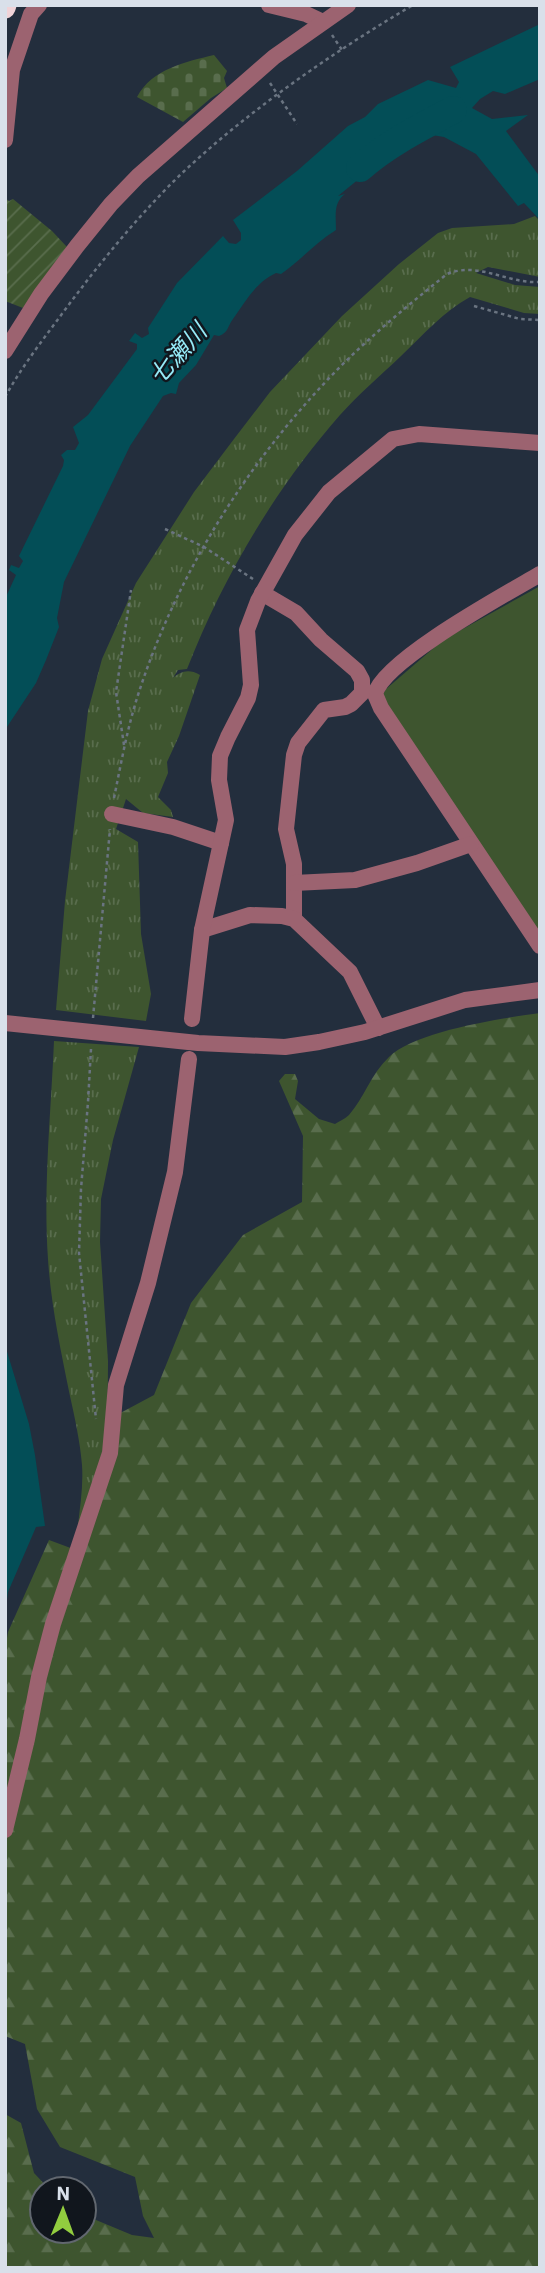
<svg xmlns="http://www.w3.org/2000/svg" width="545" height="2273" font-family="'IBM Plex Sans','Noto Sans JP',sans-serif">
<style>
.grass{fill:url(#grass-tufts)}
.forest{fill:url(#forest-firs)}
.cemetery{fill:url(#cemetery-stones)}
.park{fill:#3e552f}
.garden{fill:url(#garden-furrows)}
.water{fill:#034e57}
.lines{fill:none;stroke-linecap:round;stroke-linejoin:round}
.river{stroke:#034e57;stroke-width:28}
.path{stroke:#6a7481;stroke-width:2.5;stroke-dasharray:3.5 3.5;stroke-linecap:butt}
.minor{stroke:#9c6370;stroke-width:16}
.highway{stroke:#f0d3d8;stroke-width:21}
.labels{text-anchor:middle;stroke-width:5;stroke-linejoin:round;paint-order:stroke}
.water-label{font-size:24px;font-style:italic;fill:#95eaf7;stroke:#11161d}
</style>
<defs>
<pattern id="grass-tufts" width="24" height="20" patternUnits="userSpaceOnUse" patternTransform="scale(1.75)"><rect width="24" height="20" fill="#3e552f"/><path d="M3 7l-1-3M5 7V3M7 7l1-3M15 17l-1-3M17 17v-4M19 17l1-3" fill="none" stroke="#596d4d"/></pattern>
<pattern id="forest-firs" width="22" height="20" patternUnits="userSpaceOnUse" patternTransform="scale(1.75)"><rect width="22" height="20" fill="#3e552f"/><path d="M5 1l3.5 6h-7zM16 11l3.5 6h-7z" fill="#596d4d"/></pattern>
<pattern id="cemetery-stones" width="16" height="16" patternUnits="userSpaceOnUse" patternTransform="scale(1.75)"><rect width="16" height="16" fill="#3e552f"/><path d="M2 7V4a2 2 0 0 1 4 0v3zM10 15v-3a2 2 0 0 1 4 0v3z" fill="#596d4d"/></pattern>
<pattern id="garden-furrows" width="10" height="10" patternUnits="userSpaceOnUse" patternTransform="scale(1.75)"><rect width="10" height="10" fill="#3e552f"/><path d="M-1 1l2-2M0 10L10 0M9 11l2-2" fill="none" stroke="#596d4d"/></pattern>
</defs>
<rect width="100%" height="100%" fill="#232e3d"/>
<g class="grass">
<path d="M 535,216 L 540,221 L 540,277 L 488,267 L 476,273 L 515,285 L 540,287 L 540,314 L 524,313 L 470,297 C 444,311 423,335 401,356 C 381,375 359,394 340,415 C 275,489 223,577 187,669 L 178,670 L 173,678 C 180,672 188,668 200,675 L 179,736 L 167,762 L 168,773 L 158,797 L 171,810 L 173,817 L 143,813 L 126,799 L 116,829 L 138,842 L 141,934 L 151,994 L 146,1021 L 56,1010 L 65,901 L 88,711 L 102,659 L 136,583 L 194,492 L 234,439 L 270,392 L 342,316 L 399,264 L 438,233 L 452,228 L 514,224 Z"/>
<path d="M 54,1041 L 139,1047 L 113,1140 L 101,1199 L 100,1242 L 108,1361 L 107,1486 L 76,1550 C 77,1521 84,1493 82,1465 C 80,1441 75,1419 70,1396 C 61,1351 51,1306 48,1259 C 43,1187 51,1113 54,1041 Z"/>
</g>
<path class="forest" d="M 540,1013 L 540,2268 L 5,2268 L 5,2114 L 21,2123 L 34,2173 L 49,2189 L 42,2189 L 42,2231 L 84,2231 L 84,2215 L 132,2235 L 154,2238 L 143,2216 L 135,2177 L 60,2147 L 37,2109 L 25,2044 L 5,2036 L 5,1651 L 8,1632 L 49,1540 L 76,1550 L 111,1418 L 154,1395 L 191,1303 L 243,1235 L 302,1202 L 303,1136 L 279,1081 L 285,1074 L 295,1074 L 298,1081 L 295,1099 L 319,1119 L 335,1124 C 339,1121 345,1119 349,1115 C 364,1098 371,1074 389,1057 C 415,1031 503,1018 540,1013 Z"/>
<path class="cemetery" d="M 214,55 L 227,71 L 224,78 L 227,88 L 211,98 L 183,122 L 137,97 C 152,69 185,62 214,55 Z"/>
<polygon class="park" points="540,586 540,937 384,703 383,694 386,689 443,640"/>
<polygon class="garden" points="5,198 9,201 13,199 52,231 67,247 23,308 5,301"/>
<g class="water">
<path d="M 540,24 L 540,79 L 505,94 L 493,91 L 480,99 L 472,108 L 492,119 L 528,115 L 506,131 L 540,177 L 540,220 L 524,203 L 518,206 L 476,154 L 444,137 L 432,135 L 425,129 L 417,126 L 395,139 L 391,146 L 405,140 L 395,152 L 370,167 L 365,174 L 338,196 L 345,194 C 333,203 336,216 336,230 C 315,243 301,260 281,274 L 276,273 C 255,283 246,301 233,319 C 227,327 229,332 219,336 L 214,335 L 196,365 L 179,383 L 176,394 L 171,393 L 163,396 L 130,446 L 64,582 L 57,618 L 59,627 L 46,660 L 36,683 L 5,730 L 5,599 L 16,575 L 9,570 L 11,565 L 19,568 L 23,561 L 19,556 L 63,466 L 64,460 L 61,455 L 67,450 L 75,450 L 79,443 L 73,427 L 88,415 L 137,349 L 137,344 L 129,341 L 135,333 L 142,338 L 149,334 L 148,328 L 177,283 L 223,236 L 229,243 L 236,244 L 241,240 L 241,233 L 233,220 L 297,171 L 348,126 L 365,117 L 378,104 L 428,80 L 456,88 L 459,82 L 450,67 Z"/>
<polygon points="5,1345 29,1424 35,1455 45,1526 36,1527 8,1592 5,1614"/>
</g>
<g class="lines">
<path class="river" d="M 360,168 C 387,144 421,127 453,110"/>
<g class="path">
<polyline points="332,35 342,50"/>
<polyline points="270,83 297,124"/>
<polyline points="474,306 520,319 540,320"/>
<path d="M 5,397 C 20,370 38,346 56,322 C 94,270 134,220 180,175 C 248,111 333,52 413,5"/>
<polyline points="165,529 204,547 253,579"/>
<polyline points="124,745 116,692 131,590"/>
<path d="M 114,798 C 121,764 127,729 138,695 C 178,570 253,453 346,361 C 378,330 412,302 447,274 C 479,261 507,284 540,282"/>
<polyline points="93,1018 110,829"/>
<polyline points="91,1049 88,1102 81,1189 79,1253 96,1419"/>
</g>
<g class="minor">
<polyline points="269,5 306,14 323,22"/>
<polyline points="5,140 12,70 31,14 39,5"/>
<polyline points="5,351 41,294 77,246 111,204 138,176 274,57 348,5"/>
<path d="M 540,574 C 506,594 384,660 375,694 L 381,708 L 540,946"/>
<polyline points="262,593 296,613 321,640 357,671 362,680 362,693 351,704 345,707 324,710 298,743 294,755 286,829 294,864 294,919"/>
<polyline points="112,814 173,827 221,843"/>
<polyline points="294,883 355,880 417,863 471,844"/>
<polyline points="202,930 250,915 282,916 294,919 350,972 378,1028"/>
<polyline points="192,1019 202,930 226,820 219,780 220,756 228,737 248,698 251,685 247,630 258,601 295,535 329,492 393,439 419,434 540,443"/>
<polyline points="5,1023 198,1043 285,1047 319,1042 365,1032 465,1000 540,990"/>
<polyline points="5,1830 27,1739 39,1677 53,1624 110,1453 116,1385 148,1283 175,1172 189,1059"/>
</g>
<polyline class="highway" points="5,8 6,5"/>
</g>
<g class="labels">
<g class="water-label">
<text transform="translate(178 354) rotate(-48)" y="8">七瀬川</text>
</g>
</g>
<rect width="545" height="2273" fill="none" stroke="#d9e0ea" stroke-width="14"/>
<g transform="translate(63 2210) rotate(1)"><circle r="33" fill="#11161d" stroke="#61676f" stroke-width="2"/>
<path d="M0-5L12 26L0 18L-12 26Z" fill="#92cd3f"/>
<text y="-10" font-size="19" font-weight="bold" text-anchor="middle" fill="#d9e0ea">N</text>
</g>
</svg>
